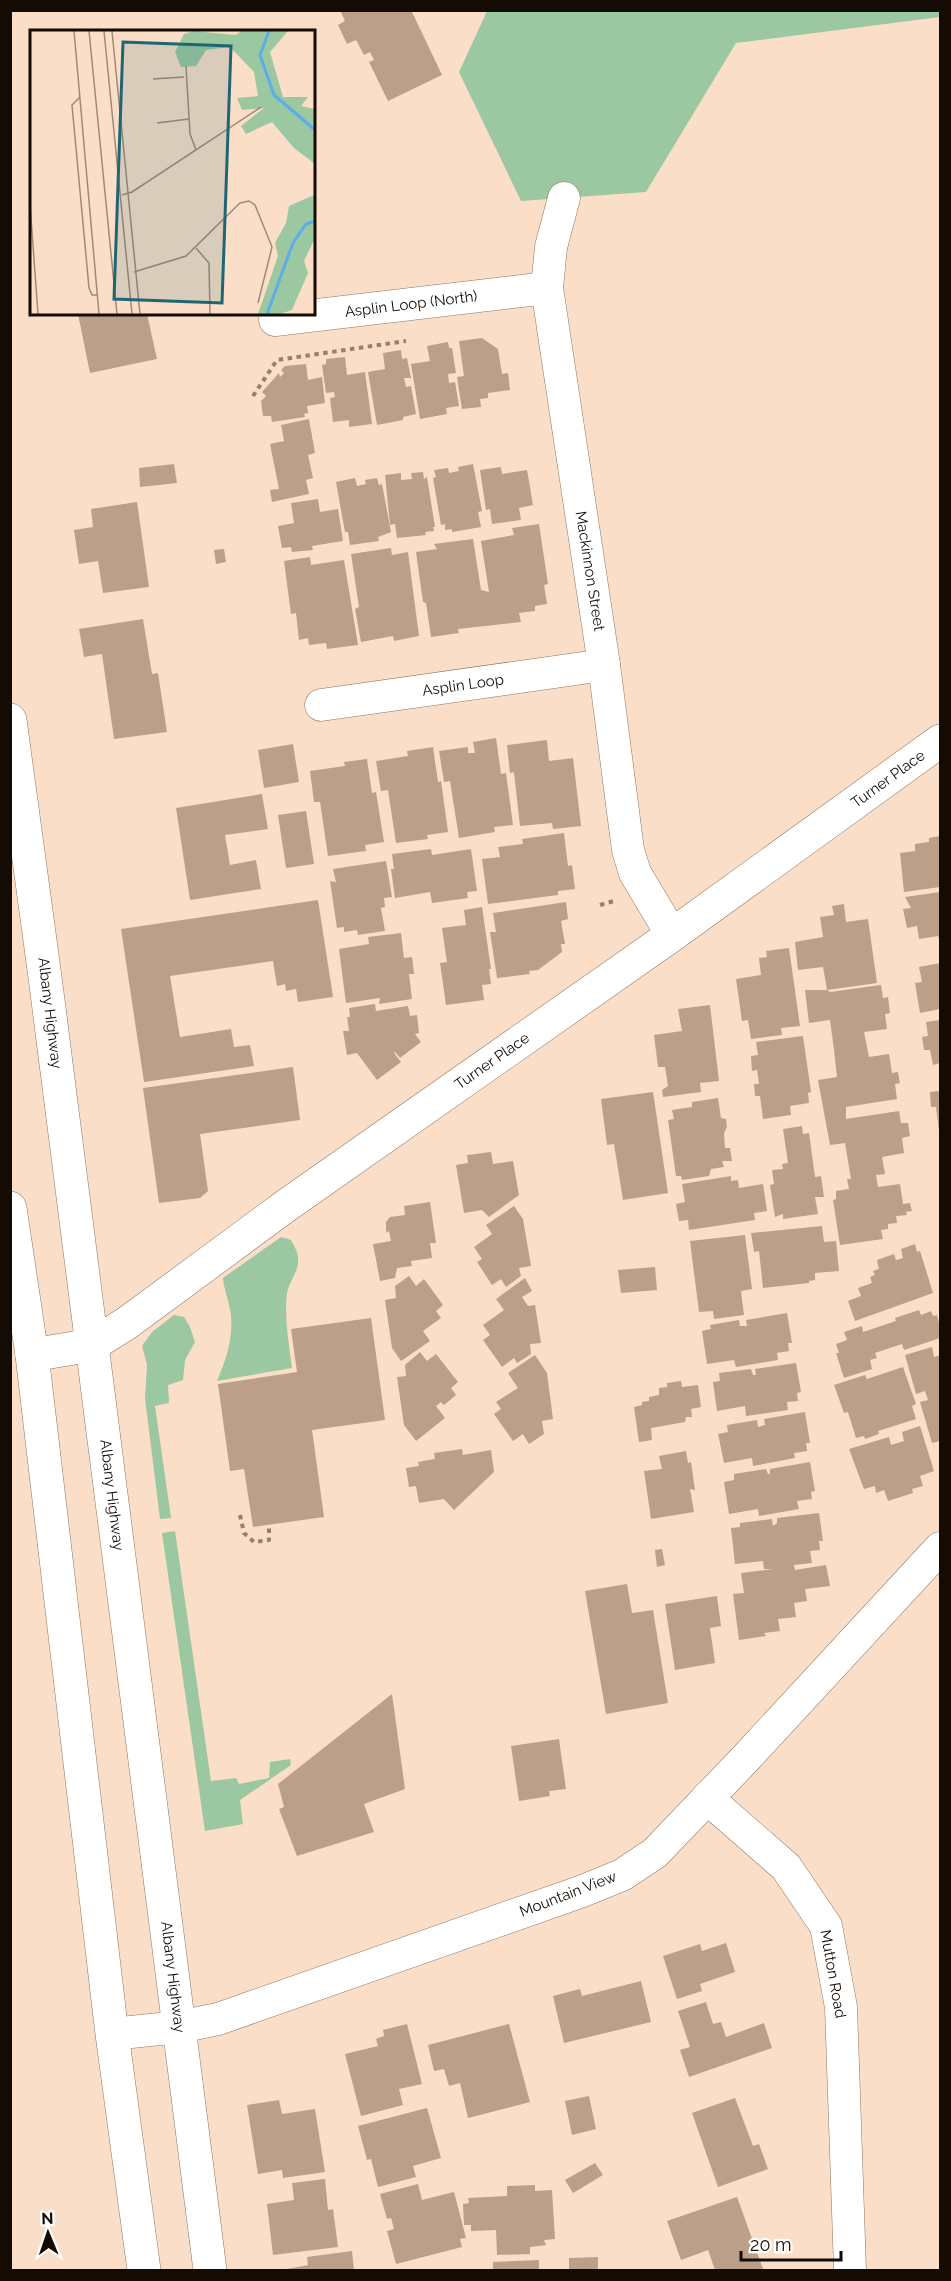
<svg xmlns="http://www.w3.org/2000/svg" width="951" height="2281" font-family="Raleway,sans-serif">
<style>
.green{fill:#9bc7a1}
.building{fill:#bb9f89}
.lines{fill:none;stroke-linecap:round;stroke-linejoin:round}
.street-casing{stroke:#8f7560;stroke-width:33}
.secondary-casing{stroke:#8f7560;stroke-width:34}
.highway-casing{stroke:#8f7560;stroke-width:34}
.path{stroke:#958071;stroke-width:4;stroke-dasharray:4.5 4.5;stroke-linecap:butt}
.street{stroke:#fff;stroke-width:32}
.secondary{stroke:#fff;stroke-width:33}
.highway{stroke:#fff;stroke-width:33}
.labels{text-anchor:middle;stroke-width:4.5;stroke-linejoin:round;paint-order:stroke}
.street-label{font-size:15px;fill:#140b04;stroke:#fff}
.inset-river{fill:none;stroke:#5dade7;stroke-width:3}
.inset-road{fill:none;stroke:#9f8a79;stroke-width:1.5}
.view{fill:#1f6675;fill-opacity:0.15;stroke:#1f6675;stroke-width:3}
.inset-edge{fill:none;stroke:#140b04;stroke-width:3}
</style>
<rect width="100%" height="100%" fill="#fbdec7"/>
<g class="green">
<polygon points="487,11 940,11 940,17 736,43 646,192 521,201 459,72"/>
<path d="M 281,1237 L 291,1240 C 295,1248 299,1253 298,1262 C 298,1272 289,1282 287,1293 C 284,1317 289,1344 292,1368 L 217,1381 C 226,1360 233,1339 231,1316 C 230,1303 224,1291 223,1278 Z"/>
<polygon points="174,1315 184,1317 190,1327 195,1342 185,1360 183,1380 168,1385 169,1403 155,1406 171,1518 160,1519 145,1398 147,1365 142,1346 152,1332"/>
<polygon points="175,1531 211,1781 236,1778 239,1784 269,1778 270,1762 290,1759 291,1765 240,1800 243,1824 205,1831 162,1533"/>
</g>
<g class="building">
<polygon points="340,10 411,10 442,75 388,101 369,62 374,60 370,52 364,55 356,40 347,44 338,25 345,21"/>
<polygon points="78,314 147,314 157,359 90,373"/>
<polygon points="482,338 498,349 502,374 508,373 510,390 488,393 488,398 480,399 481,407 462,409 457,377 464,376 459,341"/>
<polygon points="448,342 449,348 452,348 456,373 448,374 449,383 455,382 459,406 446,408 447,414 420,419 411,364 430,361 427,346"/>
<polygon points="401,350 402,359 407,358 411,378 404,378 406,387 411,386 416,414 403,417 403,420 377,425 368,372 385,369 383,353"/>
<polygon points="345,357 347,375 365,372 372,424 349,427 349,420 333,422 330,398 335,397 334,392 326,393 322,365 326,364 326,359"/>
<polygon points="306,364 308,380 322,377 325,403 307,406 308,413 304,414 305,417 272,422 271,416 263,416 261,401 266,396 262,392 279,373 280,377 284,373 281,370 285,366"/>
<polygon points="309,419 315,453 308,455 313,478 306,480 309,494 272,502 270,490 279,489 270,444 284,441 281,425"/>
<polygon points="174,464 177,483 140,487 139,468"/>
<polygon points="473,464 482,511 478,512 481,527 452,532 452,529 445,530 445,524 441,525 433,478 436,477 434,470 448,468 449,473 459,471 458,467"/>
<polygon points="501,467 502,474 527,470 533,505 519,508 521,520 492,524 490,509 486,510 480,470"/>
<polygon points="423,472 424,479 427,477 435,527 433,527 434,531 425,532 426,535 397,538 395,524 390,525 385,475 401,473 401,480 412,479 411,473"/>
<polygon points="355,478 357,486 366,484 365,480 377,478 379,485 382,484 391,532 378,537 379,541 350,545 348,532 345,532 336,482"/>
<polygon points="318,499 320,512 338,509 343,541 312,546 313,550 292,552 291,547 282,548 278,526 294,523 291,503"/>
<polygon points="137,502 149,587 103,593 98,561 79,564 74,530 93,527 91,509"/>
<polygon points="539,524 548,584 544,585 547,604 535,606 535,611 519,613 521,622 458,629 459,633 431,637 426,603 423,602 416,552 437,549 434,544 473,539 481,590 489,592 481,541 514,535 512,528"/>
<polygon points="391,548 392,555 408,552 419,636 394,641 393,636 361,642 355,609 359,607 351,554"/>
<polygon points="224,549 226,562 216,564 214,550"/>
<polygon points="310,557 311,565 344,560 358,645 327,649 326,643 309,645 308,638 299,640 296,613 291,614 284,561"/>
<polygon points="143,619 152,674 158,673 167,732 114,739 102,654 84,657 79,629"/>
<polygon points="496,738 501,774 506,773 513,825 494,827 495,832 459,838 450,781 444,782 439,751 468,747 468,753 475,753 473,742"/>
<polygon points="547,740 549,761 573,758 581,826 553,829 552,823 520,826 514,772 510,773 507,745"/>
<polygon points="293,744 299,782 264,788 258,750"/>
<polygon points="433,747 438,782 441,781 448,832 427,835 428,839 396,843 388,790 381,791 376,761 408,756 407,751"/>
<polygon points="367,759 372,793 376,792 384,842 365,845 366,851 328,856 320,802 314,802 310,771 345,766 344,762"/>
<polygon points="262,794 268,829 225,835 230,865 256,860 261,889 190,900 176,808"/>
<polygon points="306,811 314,864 286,868 278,815"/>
<polygon points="564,833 568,866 572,865 575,889 558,891 558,895 488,904 482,859 500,857 498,847 523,844 522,839"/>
<polygon points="940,836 940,887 904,892 900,853 915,851 915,844 929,842 929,838"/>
<polygon points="431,849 432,855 471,849 477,891 467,892 468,898 432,903 430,892 395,898 391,869 394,869 392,854"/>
<polygon points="386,861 392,897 384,898 385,907 381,908 385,931 358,935 357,930 344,932 344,927 337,928 330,881 336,882 333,869"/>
<polygon points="940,892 940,942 938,936 919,939 917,926 907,928 903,909 911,908 905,897"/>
<polygon points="318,900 333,997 298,1002 296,989 286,991 285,984 277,986 273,961 170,976 180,1037 231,1029 234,1047 250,1045 254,1066 144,1082 121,929"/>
<polygon points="566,902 568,919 561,921 565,944 561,944 562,952 538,970 529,971 530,974 497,978 490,932 496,932 493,913"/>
<polygon points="844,904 846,922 868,919 877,983 827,990 823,967 798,970 795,942 823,937 820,917 834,915 832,906"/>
<polygon points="482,907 491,969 489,969 491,984 482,985 484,1000 446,1005 440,963 447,962 442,928 466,925 464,910"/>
<polygon points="401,933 404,958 412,957 414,974 409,974 412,999 379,1004 380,998 346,1003 339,949 369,944 368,937"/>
<polygon points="789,948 800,1026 781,1028 782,1035 751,1039 748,1020 742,1021 736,979 761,975 759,958 767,957 766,951"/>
<polygon points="940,963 940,1009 920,1013 915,983 922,982 919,967"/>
<polygon points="881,985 883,998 888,997 890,1013 885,1014 887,1029 864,1032 869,1057 889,1054 892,1073 898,1072 900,1083 895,1084 897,1099 846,1107 846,1119 899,1111 901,1123 908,1123 910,1136 902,1138 904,1153 882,1157 885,1174 876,1175 878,1187 900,1184 903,1204 910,1203 912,1211 906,1212 907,1215 896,1216 897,1223 888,1224 888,1229 881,1230 883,1239 840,1245 833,1200 836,1199 836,1191 849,1189 847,1179 851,1179 845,1143 830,1145 818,1080 837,1077 834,1050 830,1020 809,1023 805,990 827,990 830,992"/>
<polygon points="375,1004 376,1011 408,1006 410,1016 417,1015 419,1033 415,1034 421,1042 400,1058 395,1052 394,1053 401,1062 377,1080 357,1053 347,1055 343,1031 349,1031 347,1017 350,1017 349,1008"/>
<polygon points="710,1005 719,1081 700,1083 701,1092 663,1097 662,1090 668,1086 665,1067 658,1067 654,1035 682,1031 678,1009"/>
<polygon points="940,1020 940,1063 933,1065 930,1050 924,1050 922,1037 928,1036 926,1022"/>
<polygon points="803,1036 811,1092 808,1093 809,1103 790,1106 791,1115 763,1119 760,1096 755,1096 754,1084 759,1084 757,1070 752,1071 751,1056 758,1055 756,1042"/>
<polygon points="293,1067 300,1120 200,1134 208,1191 200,1198 159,1203 143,1088"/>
<polygon points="940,1091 940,1131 939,1131 936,1107 931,1107 930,1092"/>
<polygon points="653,1092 668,1193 623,1200 614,1144 607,1145 601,1099"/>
<polygon points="718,1098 721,1118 726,1119 727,1127 724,1133 725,1148 730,1148 732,1161 722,1161 724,1167 711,1169 709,1176 682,1180 681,1176 676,1176 668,1120 674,1119 672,1110 692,1107 692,1102"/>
<polygon points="802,1126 803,1134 809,1133 815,1177 821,1176 824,1197 815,1197 818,1214 783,1219 783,1214 775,1217 770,1185 774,1184 772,1170 783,1169 782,1164 788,1163 783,1129"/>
<polygon points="491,1152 493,1164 513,1161 519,1195 489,1217 482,1210 464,1213 456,1165 468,1163 467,1155"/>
<polygon points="731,1176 731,1181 738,1180 739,1188 763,1184 767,1211 754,1213 755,1220 689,1230 688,1220 679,1221 676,1204 685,1202 682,1184"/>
<polygon points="430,1202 436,1243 430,1243 432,1258 411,1261 412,1266 397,1268 395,1278 380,1281 373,1244 391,1241 389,1231 386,1233 386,1222 390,1217 405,1215 404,1206"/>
<polygon points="514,1206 523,1219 531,1266 519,1268 521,1276 506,1287 501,1279 492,1285 477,1262 482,1259 474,1247 492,1234 486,1225"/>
<polygon points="822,1226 824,1242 836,1241 839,1271 815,1273 815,1280 809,1281 809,1283 763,1288 759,1251 754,1252 751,1233"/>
<polygon points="745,1235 752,1289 741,1291 744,1315 714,1319 713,1311 699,1312 690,1241"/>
<polygon points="915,1244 917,1252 920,1251 933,1293 855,1321 848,1301 861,1296 858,1288 872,1283 870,1277 875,1275 873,1271 879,1269 877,1260 894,1254 896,1260 903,1258 901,1249"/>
<polygon points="655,1267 657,1290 621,1293 618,1270"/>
<polygon points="409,1276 416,1286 424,1279 443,1305 436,1311 441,1318 423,1331 430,1341 401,1361 392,1348 385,1300 396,1298 395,1286"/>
<polygon points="525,1278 532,1291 522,1297 528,1306 535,1305 541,1343 530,1344 531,1354 517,1363 514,1358 502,1367 483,1340 490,1335 483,1325 504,1310 496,1299"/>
<polygon points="919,1310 921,1315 931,1311 933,1316 937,1315 940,1327 940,1338 904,1350 902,1344 875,1353 877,1358 870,1360 872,1369 844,1378 836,1353 839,1353 836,1344 847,1340 844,1332 862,1326 863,1332 896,1321 895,1318"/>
<polygon points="787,1313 792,1343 788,1343 789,1351 777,1353 778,1360 736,1367 734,1360 707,1364 702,1331 711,1329 710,1325 739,1320 740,1326 747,1326 746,1320"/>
<polygon points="371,1318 385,1420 312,1430 324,1517 253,1527 244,1469 230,1471 218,1384 297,1372 291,1329"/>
<polygon points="932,1347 934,1357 940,1355 940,1441 932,1443 920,1402 928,1400 925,1391 916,1394 905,1355"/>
<polygon points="420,1352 427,1361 436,1354 458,1382 451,1388 456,1395 444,1405 441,1402 436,1406 445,1418 416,1441 404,1425 397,1377 406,1376 405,1365"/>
<polygon points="535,1355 547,1373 553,1419 542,1421 544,1434 529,1444 523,1434 513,1441 494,1414 501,1409 496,1402 518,1388 508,1373"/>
<polygon points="796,1363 801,1392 797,1393 798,1401 787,1402 788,1410 746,1416 745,1406 717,1411 713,1382 720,1381 719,1373 751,1369 753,1375 756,1375 755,1369"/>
<polygon points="903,1367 916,1404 912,1406 916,1419 878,1431 879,1434 865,1439 864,1436 856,1438 848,1412 844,1413 834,1385 865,1375 867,1379"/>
<polygon points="681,1381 682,1387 698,1385 701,1407 691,1409 692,1417 686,1417 685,1422 651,1428 652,1440 639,1442 634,1407 642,1405 642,1402 649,1401 649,1397 659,1395 659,1388 667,1387 667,1383"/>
<polygon points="805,1412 810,1443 806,1443 807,1451 794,1453 795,1458 753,1466 752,1458 724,1463 718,1434 728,1432 727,1425 757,1420 758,1427 765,1425 764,1419"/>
<polygon points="920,1426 934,1471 920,1476 923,1486 912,1489 913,1493 888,1501 884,1490 876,1493 875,1486 864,1489 849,1449 889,1437 891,1445 904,1441 902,1432"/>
<polygon points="462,1449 463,1455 491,1450 494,1472 454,1510 444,1499 419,1503 416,1486 409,1487 406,1468 419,1466 418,1462 435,1459 434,1453"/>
<polygon points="686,1451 688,1463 691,1462 695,1490 690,1489 694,1512 651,1519 644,1471 662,1469 659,1456"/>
<polygon points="810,1462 815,1491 811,1492 812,1499 797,1501 799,1509 759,1516 758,1509 729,1514 724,1482 734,1480 734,1474 766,1469 768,1474 770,1474 770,1469"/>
<polygon points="819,1513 823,1541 819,1541 820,1550 810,1551 812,1563 794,1565 795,1570 826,1565 830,1586 805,1589 807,1601 794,1603 796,1617 778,1619 780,1631 764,1633 766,1636 739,1640 733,1594 744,1593 741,1573 773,1569 764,1569 763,1561 735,1564 731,1528 740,1527 740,1523 772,1519 773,1526 777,1523 777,1518"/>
<polygon points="662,1549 665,1565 657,1567 655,1550"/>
<polygon points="627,1584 632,1613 653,1610 668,1703 606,1714 585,1591"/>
<polygon points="717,1596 721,1626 710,1628 715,1663 675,1670 665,1604"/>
<polygon points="392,1694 405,1789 364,1804 374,1832 297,1856 279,1809 284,1807 278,1784"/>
<polygon points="559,1739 566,1789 549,1791 550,1796 519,1801 511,1746"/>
<polygon points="726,1943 735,1972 700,1984 702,1991 677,1999 663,1956 700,1944 702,1951"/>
<polygon points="641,1981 651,2022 564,2043 553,1996 580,1989 582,1996"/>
<polygon points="706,2002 713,2024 721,2022 726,2037 764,2023 772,2048 689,2077 680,2050 690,2047 678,2011"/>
<polygon points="407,2024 422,2084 399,2089 403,2105 361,2116 345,2054 378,2046 376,2039 384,2036 383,2030"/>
<polygon points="509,2024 530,2102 468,2118 460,2083 449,2086 444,2069 434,2071 428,2045"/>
<polygon points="589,2096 596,2129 572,2135 565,2101"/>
<polygon points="735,2098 753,2146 759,2144 768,2169 718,2187 692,2113"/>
<polygon points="279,2100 282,2114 315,2109 325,2172 283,2178 282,2170 258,2174 247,2105"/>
<polygon points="427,2108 441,2158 413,2166 416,2177 378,2187 371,2159 367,2160 358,2126"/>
<polygon points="595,2163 603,2175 573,2193 565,2180"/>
<polygon points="325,2179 328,2210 333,2209 338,2247 273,2255 267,2204 294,2200 292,2183"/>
<polygon points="418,2184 422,2200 454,2192 466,2238 460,2239 462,2247 396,2264 387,2231 394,2229 391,2218 387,2219 380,2194"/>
<polygon points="535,2185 535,2191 552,2190 555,2239 544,2240 546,2245 530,2247 530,2254 497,2255 496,2230 471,2231 471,2225 464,2225 463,2204 469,2203 468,2198 507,2196 507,2186"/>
<polygon points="737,2197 763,2269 715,2270 708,2250 681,2260 667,2221"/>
<polygon points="352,2251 354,2270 281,2270 308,2265 307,2257"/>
<polygon points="598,2257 598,2270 569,2270 569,2258"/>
<polygon points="539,2260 539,2270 493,2270 493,2262"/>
</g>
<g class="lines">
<g class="street-casing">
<g id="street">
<polyline points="564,198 551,247 547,288 604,665 628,850 635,873 672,935"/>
<polyline points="275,320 547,288"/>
<polyline points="321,705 604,665"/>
<polyline points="707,1798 786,1867 826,1926 841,2007 850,2270"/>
<polyline points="112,2034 179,2027 218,2019 580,1892 622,1875 655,1853 745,1759 940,1548"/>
</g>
</g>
<g class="secondary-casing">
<polyline id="secondary" points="32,1355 92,1345 127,1323 287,1205 672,935 940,741"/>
</g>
<g class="highway-casing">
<g id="highway">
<polyline points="10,720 45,977 210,2270"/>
<polyline points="10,1208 32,1355 112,2034 144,2270"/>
</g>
</g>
<g class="path">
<polyline points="253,396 277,360 406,341"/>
<polyline points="600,905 614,901"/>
<polyline points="240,1515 244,1533 254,1542 269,1540 269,1524"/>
</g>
<use href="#street" class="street"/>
<use href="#secondary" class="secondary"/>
<use href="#highway" class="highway"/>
</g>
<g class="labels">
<g class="street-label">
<text transform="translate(411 304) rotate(-7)" y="5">Asplin Loop (North)</text>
<text transform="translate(590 571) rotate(81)" y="5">Mackinnon Street</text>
<text transform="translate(463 685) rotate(-8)" y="5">Asplin Loop</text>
<text transform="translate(888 779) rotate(-36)" y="5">Turner Place</text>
<text transform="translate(50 1013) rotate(83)" y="5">Albany Highway</text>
<text transform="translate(492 1061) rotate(-35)" y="5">Turner Place</text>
<text transform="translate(112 1495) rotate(83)" y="5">Albany Highway</text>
<text transform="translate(568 1894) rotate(-21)" y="5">Mountain View</text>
<text transform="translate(833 1974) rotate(80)" y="5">Mutton Road</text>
<text transform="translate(173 1977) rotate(83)" y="5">Albany Highway</text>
</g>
</g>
<g transform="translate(30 30)">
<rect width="285" height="285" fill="#fbdec7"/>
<path d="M 163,1 L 206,5 L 211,1 L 258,1 L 240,22 L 253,67 L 278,67 L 271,76 L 285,79 L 285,134 L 264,118 L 242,92 L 216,104 L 211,96 L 234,78 L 212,80 L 207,68 L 228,66 L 224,42 L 200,17 L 176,20 L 166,36 L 151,37 L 145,22 L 154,4 ZM 285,160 L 285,208 L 274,231 L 278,243 L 262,280 L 250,284 L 228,284 L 248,226 L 245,213 L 256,193 L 259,176 L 284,165 Z" fill="#9bc7a1"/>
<path class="inset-river" d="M 239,1 L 230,25 L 244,65 L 285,100M 237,284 L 263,213 L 276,194 L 285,191"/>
<path class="inset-road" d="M 44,1 L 69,284M 59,1 L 87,284M 74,1 L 102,284M 82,1 L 110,284M 156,36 L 160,104 L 166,120M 123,49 L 154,47M 50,67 L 42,75 L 59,258 L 62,265 L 68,265M 127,93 L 159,89M 92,165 L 102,162 L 231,77M 0,174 L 8,284M 166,218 L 179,233 L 180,284M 104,242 L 156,226 L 210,173 L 219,171 L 225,175 L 242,217 L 228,273"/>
<path class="view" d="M 93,12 L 201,16 L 192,273 L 84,269 Z"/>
<rect width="285" height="285" class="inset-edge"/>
</g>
<rect width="951" height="2281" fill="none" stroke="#140b04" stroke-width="24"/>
<g transform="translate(48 2233) rotate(358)" stroke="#ffffff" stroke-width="4.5" paint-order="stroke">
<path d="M0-4.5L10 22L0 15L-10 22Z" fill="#140b04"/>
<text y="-9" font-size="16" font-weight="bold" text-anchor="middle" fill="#140b04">N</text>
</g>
<path d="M741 2251v9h100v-9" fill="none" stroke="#140b04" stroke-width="3"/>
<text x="750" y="2251" font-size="18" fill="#140b04" stroke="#ffffff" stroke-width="4.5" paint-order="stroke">20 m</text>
</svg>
